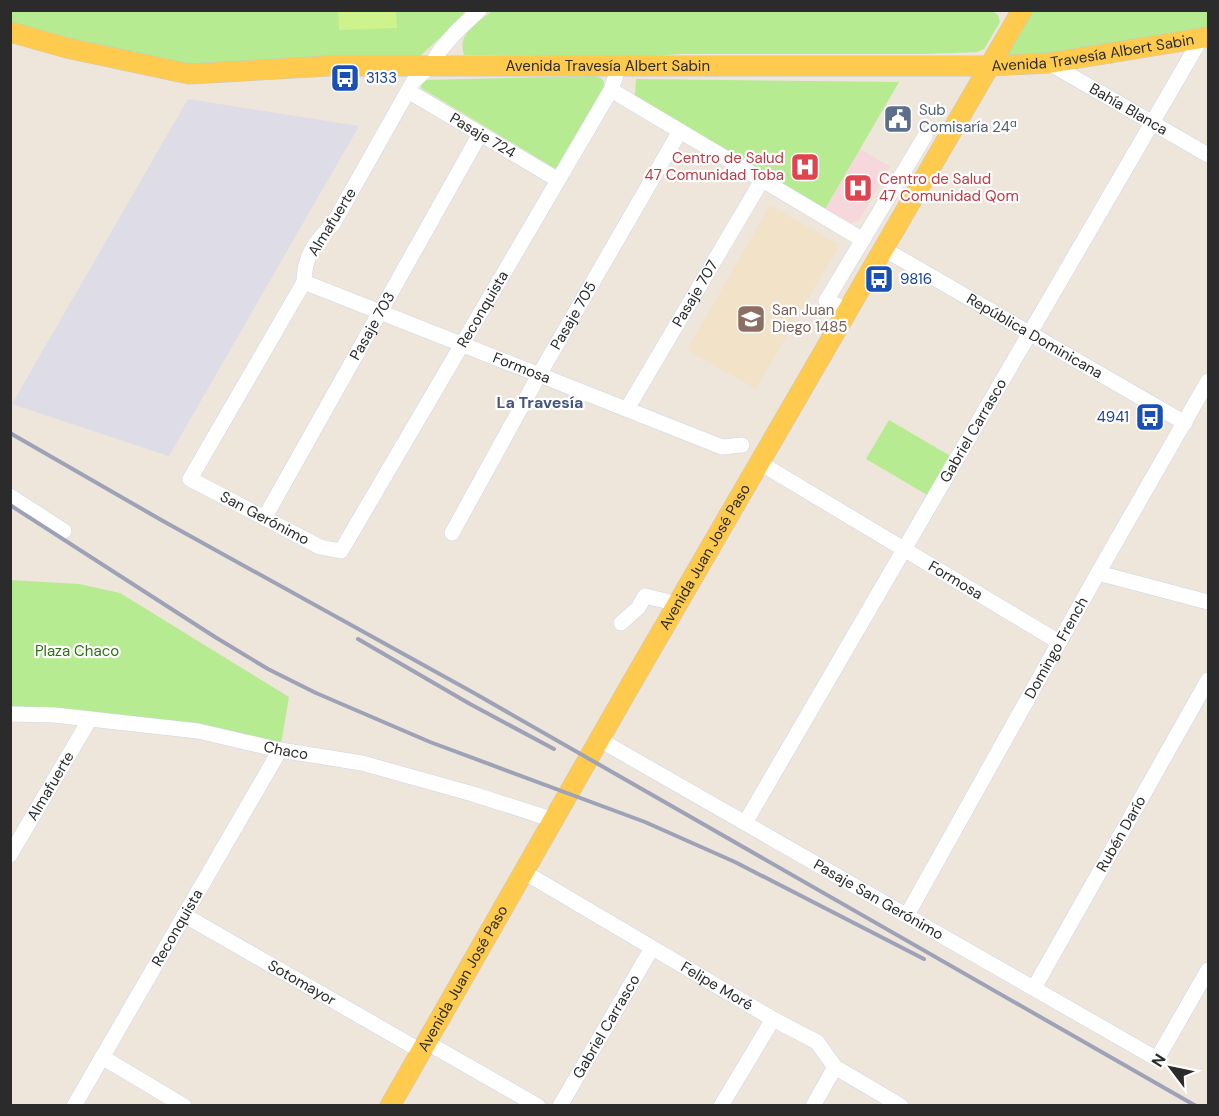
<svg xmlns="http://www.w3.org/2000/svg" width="1219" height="1116" font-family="'DM Sans',sans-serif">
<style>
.industrial{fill:#dedce6}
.education{fill:#f2e2c8}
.medical{fill:#f6d7db}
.green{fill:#b6eb91}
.pitch{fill:#cef38c}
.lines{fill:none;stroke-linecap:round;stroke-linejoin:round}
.minor-casing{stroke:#d0d5e5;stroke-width:16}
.major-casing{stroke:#c8c8c8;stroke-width:21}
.minor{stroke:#fff;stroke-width:15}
.major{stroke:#ffcb4f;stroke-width:20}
.rail{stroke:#9da2b7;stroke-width:4}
.labels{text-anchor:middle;stroke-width:4.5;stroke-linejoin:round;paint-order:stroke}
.street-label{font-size:15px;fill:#2b2b2b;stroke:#fff}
.transit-label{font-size:15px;fill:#164399;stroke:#fff;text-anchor:start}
.service-label{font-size:15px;fill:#4e5e75;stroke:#fff;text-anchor:start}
.health-label{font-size:15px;fill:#be3a42;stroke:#fff;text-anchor:end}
.education-label{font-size:15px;fill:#785e54;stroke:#fff;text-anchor:start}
.park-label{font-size:15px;fill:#2c7012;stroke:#fff}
.neighbourhood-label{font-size:16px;font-weight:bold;fill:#465480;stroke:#fff}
</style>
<rect width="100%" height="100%" fill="#eee5db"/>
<polygon class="industrial" points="188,99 359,126 169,456 12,404"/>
<polygon class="education" points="770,205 839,245 756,389 687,350"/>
<polygon class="medical" points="860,149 890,167 859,220 852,223 825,209"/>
<g class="green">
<path d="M 493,10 L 991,10 L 998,15 L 1000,22 L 984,49 L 977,52 L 925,54 L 682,54 L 639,57 L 464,55 C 457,32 477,24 493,10 Z"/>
<polygon points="10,11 468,11 416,60 194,65 56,36 11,25"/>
<polygon points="1022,11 1208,11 1208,37 990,66"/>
<polygon points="594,76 601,78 604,82 603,88 556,169 421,88 422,80"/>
<polygon points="636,79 899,82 825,209 635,96"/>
<polygon points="889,420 952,457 929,496 866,459"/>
<polygon points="10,580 79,584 120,593 289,697 280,750 198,731 11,714"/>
</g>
<polygon class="pitch" points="338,11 396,11 397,28 339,30"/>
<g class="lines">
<g class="minor-casing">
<g id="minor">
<path id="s1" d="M 479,10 L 456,32 L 441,49 L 431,65 L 413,82 L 333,224 C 315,241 304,257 304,282 L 190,479 L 320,547 L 341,551 L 611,90 L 619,66"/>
<path id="s2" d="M 1049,63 L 1208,155"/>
<polyline points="611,90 863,240"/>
<path id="s3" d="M 408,91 L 558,180"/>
<path id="s4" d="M 884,249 L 1185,423"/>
<path id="s5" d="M 304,282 L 722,447 L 742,445"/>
<polyline points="849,310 826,301 925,136"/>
<path id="s6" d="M 627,409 L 762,180"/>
<path id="s7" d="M 760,463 L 1059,642"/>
<polyline points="10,496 64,531"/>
<path id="s8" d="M 265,517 L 480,134"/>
<path id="s9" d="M 452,533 L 539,375 L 680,131"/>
<polyline points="1098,573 1208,602"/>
<polyline points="621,623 638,608 645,596 678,604"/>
<path id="s10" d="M 10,714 L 54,715 L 198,731 L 280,750 L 362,763 L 473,794 L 554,820"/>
<path id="s11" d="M 600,740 L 1157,1059 L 1208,970"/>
<path id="s12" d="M 745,823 L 1202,37"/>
<path id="s13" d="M 10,855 L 90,719"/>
<path id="s14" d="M 524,872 L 773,1019 L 817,1042 L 835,1067 L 901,1106"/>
<path id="s15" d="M 184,915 L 421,1051"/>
<path id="s16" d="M 907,915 L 1098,573 L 1208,381"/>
<path id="s17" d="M 1034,988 L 1208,680"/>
<polyline points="426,1042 538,1106"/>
<polyline points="102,1057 184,1106"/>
<path id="s18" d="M 74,1106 L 280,750"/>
<path id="s19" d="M 560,1106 L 652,948"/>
<polyline points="721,1106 773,1019"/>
<polyline points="813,1106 835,1067"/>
</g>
</g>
<g class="major-casing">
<g id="major">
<path id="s20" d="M 10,32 L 67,48 L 189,74 L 328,66 L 990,66 L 1049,63 L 1208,37"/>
<path id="s21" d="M 390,1106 L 627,691 L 1022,10"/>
</g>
</g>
<use href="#minor" class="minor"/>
<use href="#major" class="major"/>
<g class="rail">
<polyline points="10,433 163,521 474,693 1196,1106"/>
<polyline points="10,505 215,637 268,669 316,693 430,742 645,822 735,862 924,959"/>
<polyline points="358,639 470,704 554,749"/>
</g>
</g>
<defs>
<g id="bus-square" transform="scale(1.5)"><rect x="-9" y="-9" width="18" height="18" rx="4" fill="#1a4fb4" stroke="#fff"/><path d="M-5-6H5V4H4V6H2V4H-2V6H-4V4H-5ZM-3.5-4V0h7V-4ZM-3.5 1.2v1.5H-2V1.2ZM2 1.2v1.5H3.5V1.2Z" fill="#fff"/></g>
<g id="civic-square" transform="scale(1.5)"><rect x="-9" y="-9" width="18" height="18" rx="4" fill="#5c6f8a" stroke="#fff"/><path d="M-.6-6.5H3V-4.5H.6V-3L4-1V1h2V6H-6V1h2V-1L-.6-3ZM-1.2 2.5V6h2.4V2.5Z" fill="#fff"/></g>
<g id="hospital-square" transform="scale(1.5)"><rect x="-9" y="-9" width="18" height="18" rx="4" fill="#e0444e" stroke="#fff"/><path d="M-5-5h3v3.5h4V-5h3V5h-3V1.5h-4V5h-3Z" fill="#fff"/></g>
<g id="school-square" transform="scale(1.5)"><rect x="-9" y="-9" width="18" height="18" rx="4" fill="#8d6e63" stroke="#fff"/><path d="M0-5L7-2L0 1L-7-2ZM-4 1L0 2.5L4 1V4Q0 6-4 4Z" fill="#fff"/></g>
</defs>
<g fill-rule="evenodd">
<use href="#bus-square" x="345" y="78"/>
<use href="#civic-square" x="898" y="119"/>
<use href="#hospital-square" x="805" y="167"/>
<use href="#hospital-square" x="858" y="188"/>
<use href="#bus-square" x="879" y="279"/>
<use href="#school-square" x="751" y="319"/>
<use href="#bus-square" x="1150" y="417"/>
</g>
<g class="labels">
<g class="street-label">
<text dy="5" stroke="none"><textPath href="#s20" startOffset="1089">Avenida Travesía Albert Sabin</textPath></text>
<text dy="5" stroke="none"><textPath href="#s20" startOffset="603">Avenida Travesía Albert Sabin</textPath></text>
<text dy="5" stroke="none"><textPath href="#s2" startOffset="92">Bahía Blanca</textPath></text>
<text dy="5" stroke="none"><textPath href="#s3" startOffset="87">Pasaje 724</textPath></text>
<text transform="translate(332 222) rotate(-58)" y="5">Almafuerte</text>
<text dy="5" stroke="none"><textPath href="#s6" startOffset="134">Pasaje 707</textPath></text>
<text dy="5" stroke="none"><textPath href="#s1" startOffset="1004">Reconquista</textPath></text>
<text dy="5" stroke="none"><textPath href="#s9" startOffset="249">Pasaje 705</textPath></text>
<text dy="5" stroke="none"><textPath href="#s8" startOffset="219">Pasaje 703</textPath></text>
<text dy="5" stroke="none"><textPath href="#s4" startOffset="174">República Dominicana</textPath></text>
<text dy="5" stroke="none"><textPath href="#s5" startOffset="234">Formosa</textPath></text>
<text dy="5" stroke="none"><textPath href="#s12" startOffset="454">Gabriel Carrasco</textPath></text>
<text dy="5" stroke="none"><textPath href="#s1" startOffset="640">San Gerónimo</textPath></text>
<text dy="5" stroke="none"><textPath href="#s21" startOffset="633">Avenida Juan José Paso</textPath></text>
<text dy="5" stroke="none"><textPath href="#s7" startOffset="228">Formosa</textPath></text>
<text dy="5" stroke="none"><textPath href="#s16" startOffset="306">Domingo French</textPath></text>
<text dy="5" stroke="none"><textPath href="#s10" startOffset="279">Chaco</textPath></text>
<text dy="5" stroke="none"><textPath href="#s13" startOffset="80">Almafuerte</textPath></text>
<text dy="5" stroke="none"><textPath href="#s17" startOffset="177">Rubén Darío</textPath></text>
<text dy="5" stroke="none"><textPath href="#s11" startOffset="321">Pasaje San Gerónimo</textPath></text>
<text dy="5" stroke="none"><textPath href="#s18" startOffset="206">Reconquista</textPath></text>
<text dy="5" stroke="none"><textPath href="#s21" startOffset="147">Avenida Juan José Paso</textPath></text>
<text dy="5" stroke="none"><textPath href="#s15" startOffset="136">Sotomayor</textPath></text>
<text dy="5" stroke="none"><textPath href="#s14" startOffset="224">Felipe Moré</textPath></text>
<text dy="5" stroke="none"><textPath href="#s19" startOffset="92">Gabriel Carrasco</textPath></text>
</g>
<g class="transit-label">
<text x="366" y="83">3133</text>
<text x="900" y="284">9816</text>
<text x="1129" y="422" text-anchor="end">4941</text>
</g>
<g class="service-label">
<text x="919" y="115">Sub<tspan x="919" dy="17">Comisaría 24ª</tspan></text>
</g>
<g class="health-label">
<text x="784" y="163">Centro de Salud<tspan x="784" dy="17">47 Comunidad Toba</tspan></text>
<text x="879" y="184" text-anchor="start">Centro de Salud<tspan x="879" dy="17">47 Comunidad Qom</tspan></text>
</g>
<g class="education-label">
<text x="772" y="315">San Juan<tspan x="772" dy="17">Diego 1485</tspan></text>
</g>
<g class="park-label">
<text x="77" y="656">Plaza Chaco</text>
</g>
<g class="neighbourhood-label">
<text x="540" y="408">La Travesía</text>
</g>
</g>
<rect width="1219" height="1116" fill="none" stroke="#2b2b2b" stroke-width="24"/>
<g transform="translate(1171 1068) rotate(302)" stroke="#ffffff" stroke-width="4.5" paint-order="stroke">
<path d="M0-4.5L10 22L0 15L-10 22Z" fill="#2b2b2b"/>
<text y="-9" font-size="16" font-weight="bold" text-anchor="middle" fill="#2b2b2b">N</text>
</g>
</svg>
